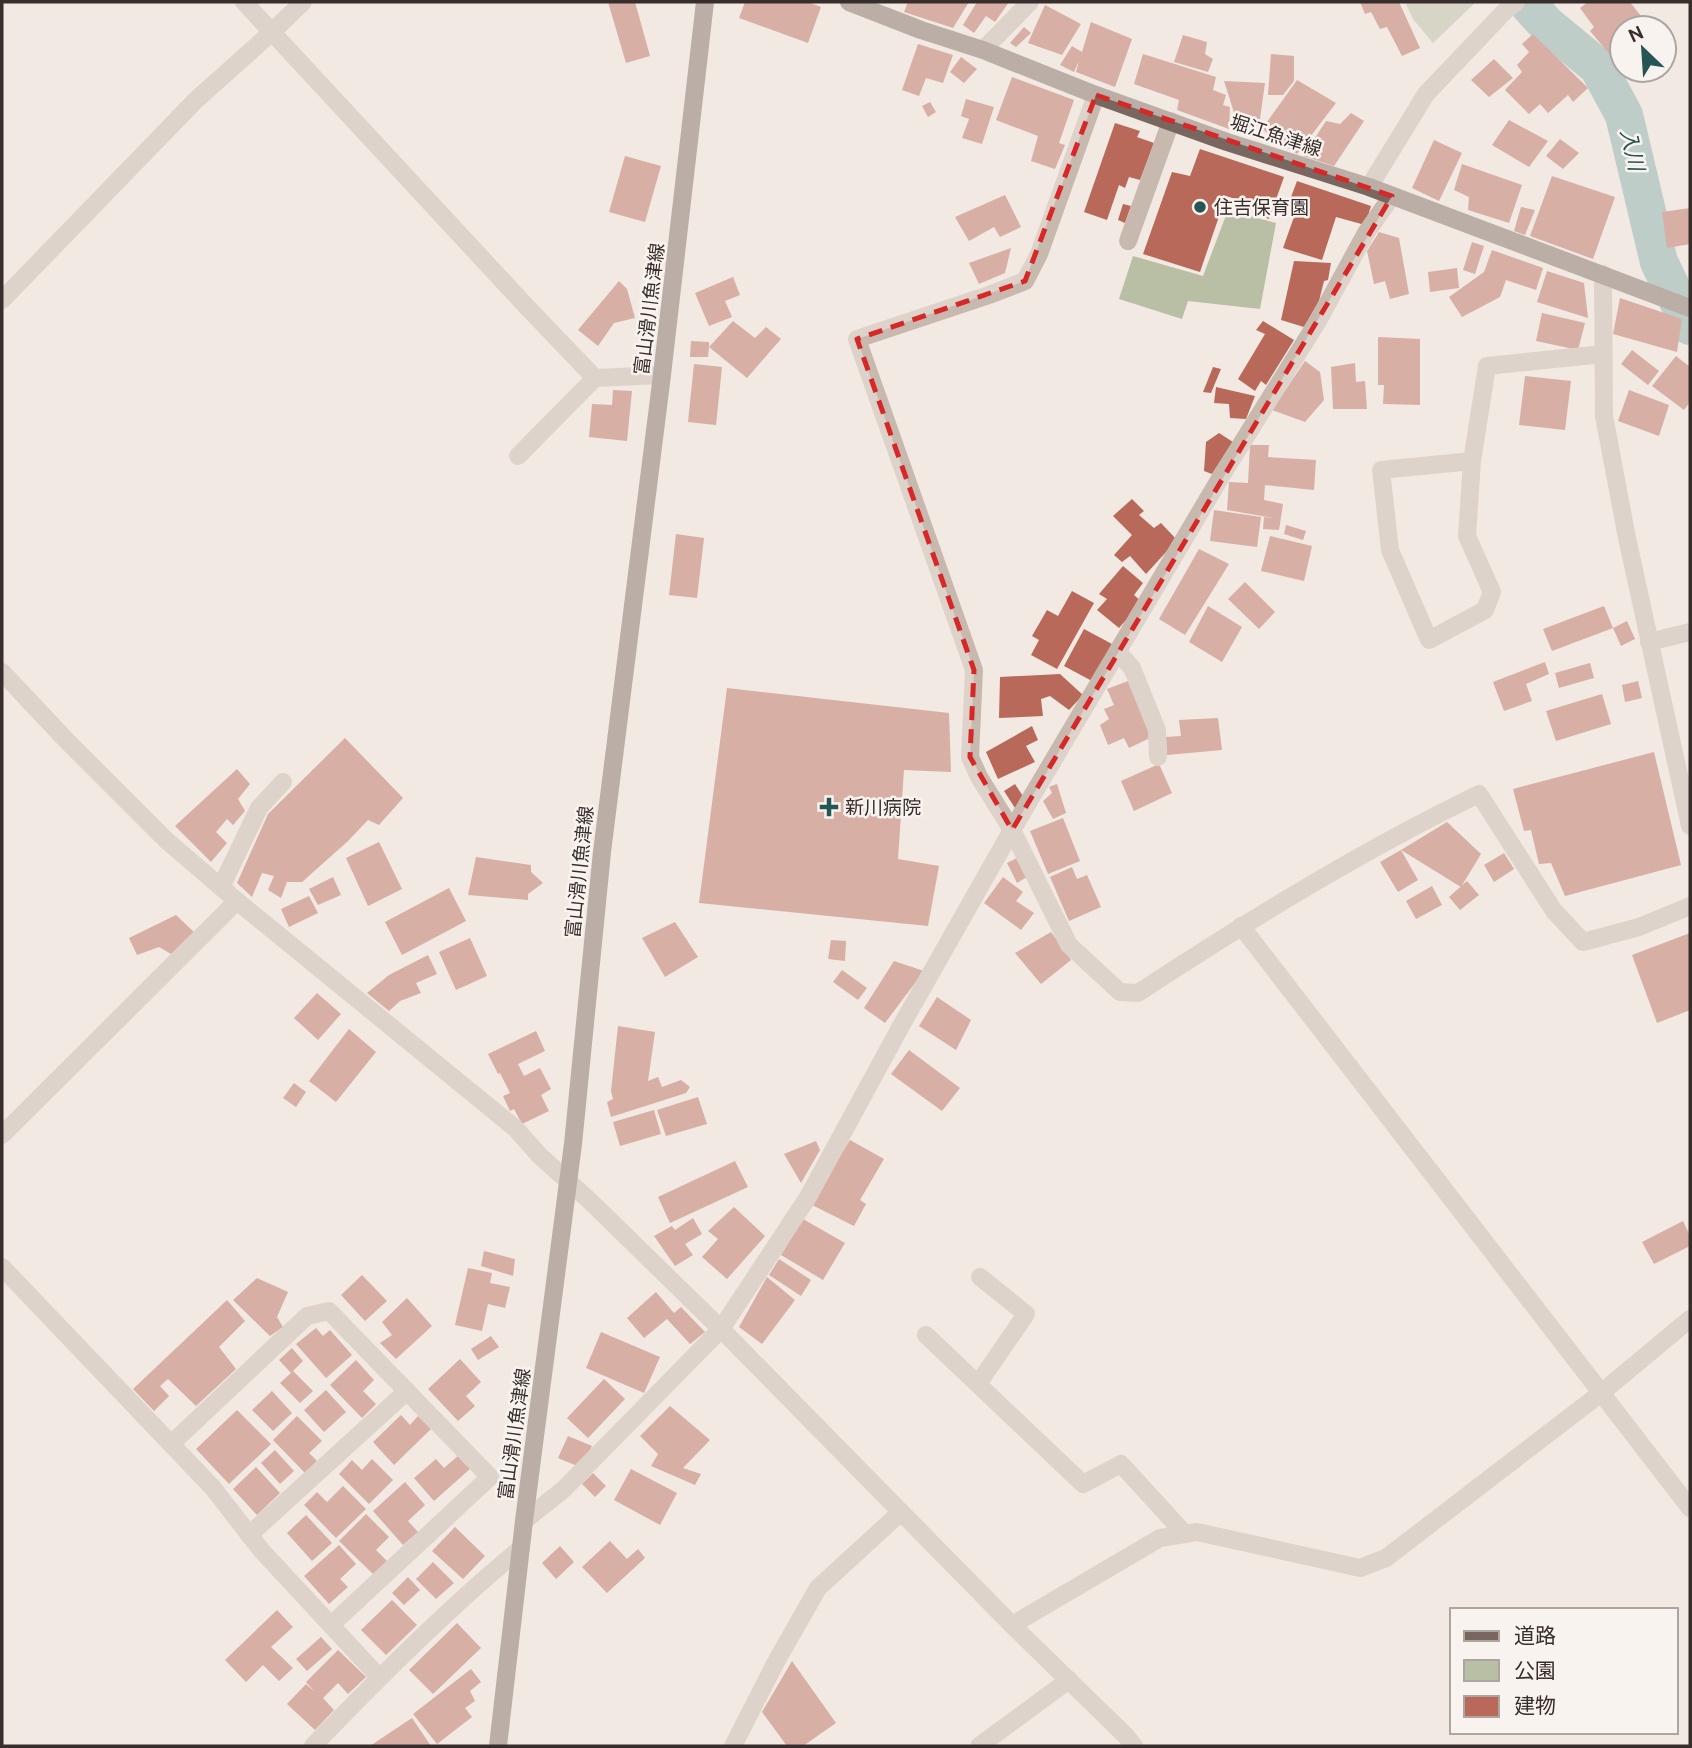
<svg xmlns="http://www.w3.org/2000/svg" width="1692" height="1748" font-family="Ubuntu,'Noto Sans JP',sans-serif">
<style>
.green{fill:#b8bfa4}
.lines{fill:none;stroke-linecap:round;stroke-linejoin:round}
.river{stroke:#84abaa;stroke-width:38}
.building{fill:#b96959}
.minor{stroke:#c8b9af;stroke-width:18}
.major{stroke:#78665f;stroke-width:18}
.marked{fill:none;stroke:#d62828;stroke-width:5;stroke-dasharray:14 9;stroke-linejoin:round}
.poi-dot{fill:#265555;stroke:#f9f3ef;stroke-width:2.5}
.labels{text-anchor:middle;stroke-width:5;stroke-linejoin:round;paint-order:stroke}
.street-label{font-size:19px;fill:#382f2c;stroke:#f9f3ef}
.poi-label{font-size:19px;fill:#382f2c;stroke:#f9f3ef;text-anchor:start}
.water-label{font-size:21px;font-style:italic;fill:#265555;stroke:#f9f3ef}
</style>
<rect width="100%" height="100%" fill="#f1e9e2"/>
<!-- green -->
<g class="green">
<path d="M1405,2H1476L1433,43L1413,19Z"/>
<path d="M1228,210L1276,223L1260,309L1188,301L1182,319L1119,299L1133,256L1203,276Z"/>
</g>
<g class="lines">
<!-- river -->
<path class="river" d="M1526,2L1547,25L1598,67L1624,115L1659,262L1690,326"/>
</g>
<!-- building -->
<g class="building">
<path d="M608,2H635L650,56L626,63Z"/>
<path d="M745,2H808L821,7L808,43L739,18Z"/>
<path d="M908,2H969L953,28L904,12Z"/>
<path d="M977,2H1009L995,22L986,16L974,33L963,25Z"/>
<path d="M1360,2H1399L1420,48L1402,56L1387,27L1380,29L1371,12L1365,14Z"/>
<path d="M1588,2H1630L1648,25L1645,28H1622V69L1590,31L1594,27L1580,8Z"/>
<path d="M1045,5L1081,24L1062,55L1028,43Z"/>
<path d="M1091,22L1132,39L1115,87L1076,72L1079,61L1074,72L1060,65L1072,46L1082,52Z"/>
<path d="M1024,27L1031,33L1016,47L1010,43Z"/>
<path d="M1533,34L1588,88L1573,102L1568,95L1548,113L1540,104L1529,114L1505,90L1522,72L1517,65L1529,52L1522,44Z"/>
<path d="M1183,35L1207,42L1205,54L1213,59L1208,72L1174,62Z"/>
<path d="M918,44L953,55L943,83L926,78L919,96L902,90Z"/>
<path d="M1143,54L1216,77L1213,90L1226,95L1223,105L1230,107L1229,129L1177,110L1179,100L1134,84Z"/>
<path d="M1271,54L1294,56V81L1283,95H1268Z"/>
<path d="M961,57L977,69L964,83L950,72Z"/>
<path d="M1494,59L1513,78L1489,97L1471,80Z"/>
<path d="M1012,77L1074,100L1059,143L1065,145L1055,169L1031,161L1038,136L996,120Z"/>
<path d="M1297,80L1336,103L1297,154L1262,129Z"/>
<path d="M1224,81L1265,83L1259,126L1238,125Z"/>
<path d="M966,99L994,107L982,144L962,138L969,119L961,116Z"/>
<path d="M930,102L936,112L928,117L922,106Z"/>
<path d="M1351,113L1364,121L1334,166L1303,156L1326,121L1340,124Z"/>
<path d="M1509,120L1548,141L1529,167L1492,145Z"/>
<path d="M1115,123L1140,131L1137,137L1154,143L1140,180L1129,177L1125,188L1119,185L1107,220L1084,212Z"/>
<path d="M1560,139L1579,153L1563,169L1546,156Z"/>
<path d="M1434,140L1462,153L1439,201L1412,188Z"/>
<path d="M1200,149L1284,177L1269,219L1253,212L1255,205L1226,196L1200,272L1143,254L1172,172L1190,176Z"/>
<path d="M625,156L661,166L645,222L609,212Z"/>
<path d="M1462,164L1522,185L1509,223L1468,210L1469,197L1454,190Z"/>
<path d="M1552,176L1615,197L1593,259L1530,236Z"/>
<path d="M1297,181L1371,206L1365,225L1336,217L1322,260L1283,248L1300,200L1291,197Z"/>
<path d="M1005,195L1021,227L1000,237L994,227L969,241L955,217Z"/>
<path d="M1123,204L1131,206L1125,223L1118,220Z"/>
<path d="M1521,207L1535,210L1525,235L1514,231Z"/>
<path d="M1690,208V244L1667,248L1662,212Z"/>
<path d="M1379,232L1399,238L1409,294L1390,299L1385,281L1374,284L1367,251Z"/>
<path d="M1472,242L1484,246L1475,274L1463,270Z"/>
<path d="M1011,248L1005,273L979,284L969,263Z"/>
<path d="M1492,250L1543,268L1536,290L1506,280L1500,297L1462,317L1449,297L1484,272Z"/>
<path d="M1294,261L1331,263L1328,280L1324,281L1319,301L1304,327L1281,320Z"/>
<path d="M1457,268L1459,288L1430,292L1428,272Z"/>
<path d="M1547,271L1584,283L1588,318L1537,302Z"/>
<path d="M733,277L740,295L725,301L732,317L709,326L695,293Z"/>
<path d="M619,281L627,289L635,318L614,323L598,346L578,330Z"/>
<path d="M1620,298L1682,319L1677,352L1613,334Z"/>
<path d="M1542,313L1585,323L1578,350L1536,341Z"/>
<path d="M733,321L755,338L766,327L781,339L747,378L709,347L708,357H690L691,341L709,342V347Z"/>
<path d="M1263,321L1294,340L1266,385L1261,381L1255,391L1238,379L1265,334L1256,330Z"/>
<path d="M1378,337L1420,339V405L1383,404L1384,385H1378Z"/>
<path d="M1632,350L1659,371L1648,385L1621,364Z"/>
<path d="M1676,356L1690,367V402L1684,410L1652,386Z"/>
<path d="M1305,361L1320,372L1324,400L1305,422L1272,410Z"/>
<path d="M1355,363L1356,382L1365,381L1367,409H1333L1331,367Z"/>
<path d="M694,364L722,367L716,425L688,422Z"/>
<path d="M1213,367L1221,369L1211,393L1203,392Z"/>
<path d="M1525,376L1571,381L1565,430L1519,425Z"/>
<path d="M1216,387L1255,396L1246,419L1230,418L1229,404L1214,403Z"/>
<path d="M613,390L632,391L627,441L589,437L592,404L612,405Z"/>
<path d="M1629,390L1669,405L1659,436L1618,421Z"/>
<path d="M1219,433L1233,442L1212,474L1204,471L1206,442Z"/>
<path d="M1250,445H1269L1268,457L1316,460L1314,490L1265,485L1264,500L1283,504L1279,530L1263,529L1264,517L1273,518L1227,510L1229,482L1248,483Z"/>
<path d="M1132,499L1144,511L1139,515L1154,528L1161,523L1177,540L1146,574L1130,556L1122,562L1114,555L1132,535L1113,516Z"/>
<path d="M1214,510L1261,517L1257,547L1210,541Z"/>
<path d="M1286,525L1306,531L1303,540L1284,534Z"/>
<path d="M676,534L704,538L697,598L669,595Z"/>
<path d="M1270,536L1312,546L1304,581L1261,571Z"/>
<path d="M1199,549L1229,564L1185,635L1159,619Z"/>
<path d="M1123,566L1143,583L1134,595L1142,602L1119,628L1097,610L1107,599L1099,594Z"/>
<path d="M1245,582L1275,612L1259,629L1228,599Z"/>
<path d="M1072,591L1094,603L1057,669L1031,655L1039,640L1032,636L1047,610L1058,616Z"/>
<path d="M1208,606L1242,627L1222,662L1189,642Z"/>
<path d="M1604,606L1613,628L1552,651L1543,629Z"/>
<path d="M1627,621L1635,639L1621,646L1613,628Z"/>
<path d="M1084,629L1112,644L1092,681L1064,666Z"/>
<path d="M1545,662L1549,674L1526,684L1532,701L1504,711L1493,682Z"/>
<path d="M1590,663L1594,678L1559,688L1555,673Z"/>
<path d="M1060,674L1083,695L1069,710L1050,696L1041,699L1043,716L999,718L1000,677Z"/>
<path d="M1128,681L1152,737L1129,748L1124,738L1108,745L1100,725L1109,719L1104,709L1114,705L1107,689Z"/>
<path d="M1638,681L1642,698L1625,702L1622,685Z"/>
<path d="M727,688L949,713L951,772L904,770L898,859L939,866L928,926L699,903Z"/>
<path d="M1602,694L1611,724L1556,741L1546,711Z"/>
<path d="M1218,718L1222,750L1167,755L1166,737L1181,736L1179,720Z"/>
<path d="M1032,726L1038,740L1026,746L1035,762L998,779L986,752Z"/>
<path d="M345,738L403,798L379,825L368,820L347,842L302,882H287L281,898L268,890L274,876L262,873L252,897L237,883L268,814Z"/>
<path d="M1654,752L1681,865L1565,896L1551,863L1539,864L1531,830L1524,831L1513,789Z"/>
<path d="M1159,764L1172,793L1134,811L1121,781Z"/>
<path d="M237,769L250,784L238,799L245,811L233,825L227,819L216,832L227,843L211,862L175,826Z"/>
<path d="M1015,784L1026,801L1015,808L1004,791Z"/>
<path d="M1057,784L1066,813L1053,819L1043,801L1052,793L1049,787Z"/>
<path d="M1063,818L1080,861L1048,874L1030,831Z"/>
<path d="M1447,822L1481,854L1461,887L1401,850Z"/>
<path d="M379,842L402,889L368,906L346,858Z"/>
<path d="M1401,850L1418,880L1398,892L1380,862Z"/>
<path d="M1504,853L1514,869L1494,882L1484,865Z"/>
<path d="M476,857L531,865V872L543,883L528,894V900L468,895Z"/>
<path d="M1017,858L1027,877L1017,883L1007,863Z"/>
<path d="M1072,867L1077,879L1087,875L1101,907L1069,921L1050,877Z"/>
<path d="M333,877L341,895L318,905L309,889Z"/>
<path d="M1003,877L1023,892L1016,901L1034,913L1021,930L984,903Z"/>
<path d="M1467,881L1479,895L1460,910L1449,897Z"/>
<path d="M1432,886L1442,905L1416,919L1406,901Z"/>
<path d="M449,888L466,921L402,955L385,922Z"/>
<path d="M309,896L318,913L289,927L281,909Z"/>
<path d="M176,915L196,934L171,954L159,947L137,955L129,938Z"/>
<path d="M675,922L698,957L665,977L642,938Z"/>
<path d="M1051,932L1071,960L1041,984L1015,953Z"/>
<path d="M1690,933V1010L1657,1023L1632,955Z"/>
<path d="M470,938L487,976L456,990L439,952Z"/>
<path d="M831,940L846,941L845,961L828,959Z"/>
<path d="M428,955L437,974L416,983L421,993L400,1001L389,1011L367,993L389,975Z"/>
<path d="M894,961L924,971L885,1023L864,1008Z"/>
<path d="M842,970L867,988L858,1000L833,982Z"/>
<path d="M317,993L341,1014L318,1040L294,1018Z"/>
<path d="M937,997L971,1020L956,1050L919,1026Z"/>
<path d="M618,1026L655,1032L648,1081L658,1077L662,1087L681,1080L690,1087L686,1093L611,1117L607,1102L613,1099L611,1091Z"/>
<path d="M349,1029L376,1052L336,1102L309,1081Z"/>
<path d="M536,1031L545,1051L518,1064L524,1076L540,1068L551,1089L541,1095L549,1111L522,1124L514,1109L510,1111L503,1096L510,1093L500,1073L498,1074L488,1054Z"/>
<path d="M909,1050L960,1088L942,1111L891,1074Z"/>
<path d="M294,1083L306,1092L296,1107L283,1098Z"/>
<path d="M698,1097L707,1124L666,1136L657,1110Z"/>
<path d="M654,1110L661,1134L620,1146L613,1122Z"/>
<path d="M850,1140L884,1159L860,1200L866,1204L854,1226L812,1205L836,1162Z"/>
<path d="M816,1141L820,1150L801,1183L784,1154Z"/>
<path d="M735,1161L748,1187L670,1223L658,1197Z"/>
<path d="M734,1207L765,1236L727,1279L702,1257L718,1239L708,1231Z"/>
<path d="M693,1218L702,1234L685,1244L693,1255L675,1266L654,1236L672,1226L675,1230Z"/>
<path d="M803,1219L845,1243L823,1280L781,1255Z"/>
<path d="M1683,1221L1690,1236V1246L1654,1264L1642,1242Z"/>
<path d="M484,1251L515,1259L513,1276L481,1266Z"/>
<path d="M779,1259L811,1280L801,1296L769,1275Z"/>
<path d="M468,1268L492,1273L490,1283L510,1287L505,1308L488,1304L482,1331L455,1325Z"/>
<path d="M362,1275L387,1301L365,1321L341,1295Z"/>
<path d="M767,1277L795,1300L762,1344L739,1327Z"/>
<path d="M257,1278L288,1292L277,1317L283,1327L270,1336L233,1300Z"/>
<path d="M656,1292L674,1313L681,1307L705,1332L690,1344L667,1319L644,1338L627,1318Z"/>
<path d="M407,1298L432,1326L396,1359L380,1343L392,1335L382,1322Z"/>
<path d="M227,1300L245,1321L219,1347L236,1369L196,1406L168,1379L160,1386L169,1396L154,1411L133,1389Z"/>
<path d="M316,1328L323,1336L330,1330L352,1355L326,1378L296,1344Z"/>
<path d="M601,1332L660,1357L644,1393L586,1368Z"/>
<path d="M491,1336L499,1347L478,1360L471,1349Z"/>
<path d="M292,1348L303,1361L293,1371L313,1391L300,1403L280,1383L291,1373L279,1360Z"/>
<path d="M460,1359L481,1382L466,1396L475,1406L458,1421L428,1389Z"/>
<path d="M356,1360L374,1380L363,1391L376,1404L362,1418L330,1385Z"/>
<path d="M604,1379L625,1399L588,1438L567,1418Z"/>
<path d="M326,1390L346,1412L324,1432L304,1410Z"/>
<path d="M272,1391L292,1413L273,1431L252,1410Z"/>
<path d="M670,1406L710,1440L683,1468L701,1474L695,1485L651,1466L658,1454L640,1436Z"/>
<path d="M237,1410L271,1444L229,1484L196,1449Z"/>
<path d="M401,1415L410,1425L418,1416L431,1429L394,1465L373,1442Z"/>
<path d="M297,1416L322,1441L309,1453L317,1461L305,1473L273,1440Z"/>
<path d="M568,1436L592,1446L582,1468L558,1458Z"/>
<path d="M275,1450L294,1471L280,1484L261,1463Z"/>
<path d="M459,1455L471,1468L434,1501L414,1478L436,1459L444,1468Z"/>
<path d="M372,1459L393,1480L369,1504L339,1474L352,1460L362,1470Z"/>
<path d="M256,1467L280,1493L257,1515L233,1489Z"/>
<path d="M631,1469L677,1493L660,1525L614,1500Z"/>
<path d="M593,1473L606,1486L595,1497L582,1484Z"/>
<path d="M405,1482L425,1505L408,1521L418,1532L403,1545L373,1511Z"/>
<path d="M343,1486L366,1509L336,1538L304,1505L317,1492L327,1502Z"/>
<path d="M366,1514L389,1537L376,1550L387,1561L374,1575L339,1541Z"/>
<path d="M306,1515L332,1543L312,1561L287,1533Z"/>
<path d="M455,1527L485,1556L463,1579L432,1551Z"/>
<path d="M610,1541L627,1559L638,1549L645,1558L607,1593L582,1567Z"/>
<path d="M339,1545L356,1564L340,1579L348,1587L329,1604L304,1576Z"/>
<path d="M560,1546L574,1562L556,1579L542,1563Z"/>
<path d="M433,1562L454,1583L436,1599L416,1579Z"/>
<path d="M408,1577L420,1590L404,1605L392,1593Z"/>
<path d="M392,1600L417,1625L386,1655L361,1630Z"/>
<path d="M277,1610L293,1627L271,1647L293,1668L279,1681L263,1665L246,1682L225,1660Z"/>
<path d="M457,1623L481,1648L433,1694L409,1670Z"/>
<path d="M321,1637L332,1649L307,1671L296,1659Z"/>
<path d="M338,1650L366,1677L348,1694L338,1683L323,1698L334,1710L315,1730L287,1704L306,1684L315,1692L306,1682Z"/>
<path d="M792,1661L836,1723L803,1746H787L762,1712Z"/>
<path d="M471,1669L481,1682L470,1691L475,1701L465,1708L472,1717L437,1744L413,1714Z"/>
<path d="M412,1718L431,1746H370Z"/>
</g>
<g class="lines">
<!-- minor -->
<g class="minor">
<path d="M244,2L526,306L595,378L662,375"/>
<path d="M983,50L1030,2"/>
<path d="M1096,95L1039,254L1025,281L989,295L857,339L974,670L970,757L979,777L1012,830L1069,945L1120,992L1138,993C1248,921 1361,851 1479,794L1554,911L1583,942L1639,927L1690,906"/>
<path d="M1369,187L1426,94L1506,10L1516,2"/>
<path d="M1128,241L1171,121"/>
<path d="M1603,274L1604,416L1627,538L1690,826"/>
<path d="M2,300L196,100L272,32L303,2"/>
<path d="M518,456L595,378"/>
<path d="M1472,461L1381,470L1390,550L1429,640L1485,610L1492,592L1467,536L1472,461L1487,366L1603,354"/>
<path d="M1649,642L1690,632"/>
<path d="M1118,652L1132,668L1157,730L1158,757"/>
<path d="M2,672L67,741L166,840L237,901L515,1128L540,1156L590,1201L721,1329L1012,1625L1126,1736L1134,1746"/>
<path d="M221,887L259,808L283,782"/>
<path d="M1241,926L1690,1508"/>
<path d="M2,1135L237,901"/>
<path d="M2,1267L213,1488L262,1551L379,1677"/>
<path d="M926,1335L1083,1484L1121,1464L1185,1534"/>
<path d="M978,1384L1026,1314L980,1277"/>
<path d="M171,1444L307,1316L329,1311L490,1477L331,1625"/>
<path d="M524,1521L564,1489L721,1329L808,1197L901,1026L1012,830L1222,475L1318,321L1366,233L1392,196"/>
<path d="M249,1535L407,1391"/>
<path d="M1012,1625L1160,1538L1197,1532L1360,1568L1386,1558L1601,1393L1690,1319"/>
<path d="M313,1746C379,1677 447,1609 521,1548"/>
<path d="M733,1746L777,1660L818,1588L901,1512"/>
<path d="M979,1746L1069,1680"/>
</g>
<!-- major -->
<g class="major">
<path d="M849,2L921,30L983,50L1096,95L1227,142L1369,187L1690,308"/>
<path d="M498,1746L524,1521L573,1144L602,852L662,375L705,2"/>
</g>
</g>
<!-- marked area -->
<path d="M0 0H1692V1748H0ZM1096,95L1392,196L1012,830L970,757L974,670L857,339L1025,281Z" fill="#f1e9e2" fill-opacity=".55" fill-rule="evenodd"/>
<path class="marked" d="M1096,95L1392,196L1012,830L970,757L974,670L857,339L1025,281Z"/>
<!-- markers -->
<g class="poi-dot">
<circle cx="1200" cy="207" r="7"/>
<path d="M825.5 796.5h7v7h7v7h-7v7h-7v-7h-7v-7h7z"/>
</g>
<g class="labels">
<!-- street labels -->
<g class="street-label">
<text transform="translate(1276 135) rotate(18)" y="7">堀江魚津線</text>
<text transform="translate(649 309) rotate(-83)" y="7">富山滑川魚津線</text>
<text transform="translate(579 872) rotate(-84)" y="7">富山滑川魚津線</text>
<text transform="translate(514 1434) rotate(-82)" y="7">富山滑川魚津線</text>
</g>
<!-- poi labels -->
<g class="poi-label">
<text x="1214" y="214">住吉保育園</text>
<text x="845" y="814">新川病院</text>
</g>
<!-- water labels -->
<g class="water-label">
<text transform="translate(1632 150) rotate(77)" y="7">入川</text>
</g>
</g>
<!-- border -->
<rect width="1692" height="1748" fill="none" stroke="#382f2c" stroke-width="7"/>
<!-- legend -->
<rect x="1450" y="1608" width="228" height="126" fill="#f9f3ef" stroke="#aca5a1" stroke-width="2"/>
<rect x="1464" y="1631" width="35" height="10" fill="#78665f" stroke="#aca5a1" stroke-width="2"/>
<text x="1514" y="1643" font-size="21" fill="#382f2c">道路</text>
<rect x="1464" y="1660" width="35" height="21" fill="#b8bfa4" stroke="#aca5a1" stroke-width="2"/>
<text x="1514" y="1678" font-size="21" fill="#382f2c">公園</text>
<rect x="1464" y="1696" width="35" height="21" fill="#b96959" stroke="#aca5a1" stroke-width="2"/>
<text x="1514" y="1713" font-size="21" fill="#382f2c">建物</text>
<!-- north arrow -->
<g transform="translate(1643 49) rotate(335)"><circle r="33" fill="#f9f3ef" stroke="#aca5a1" stroke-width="2"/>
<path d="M0-5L12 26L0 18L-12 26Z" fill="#265555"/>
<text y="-10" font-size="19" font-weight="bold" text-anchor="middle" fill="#382f2c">N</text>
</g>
</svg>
